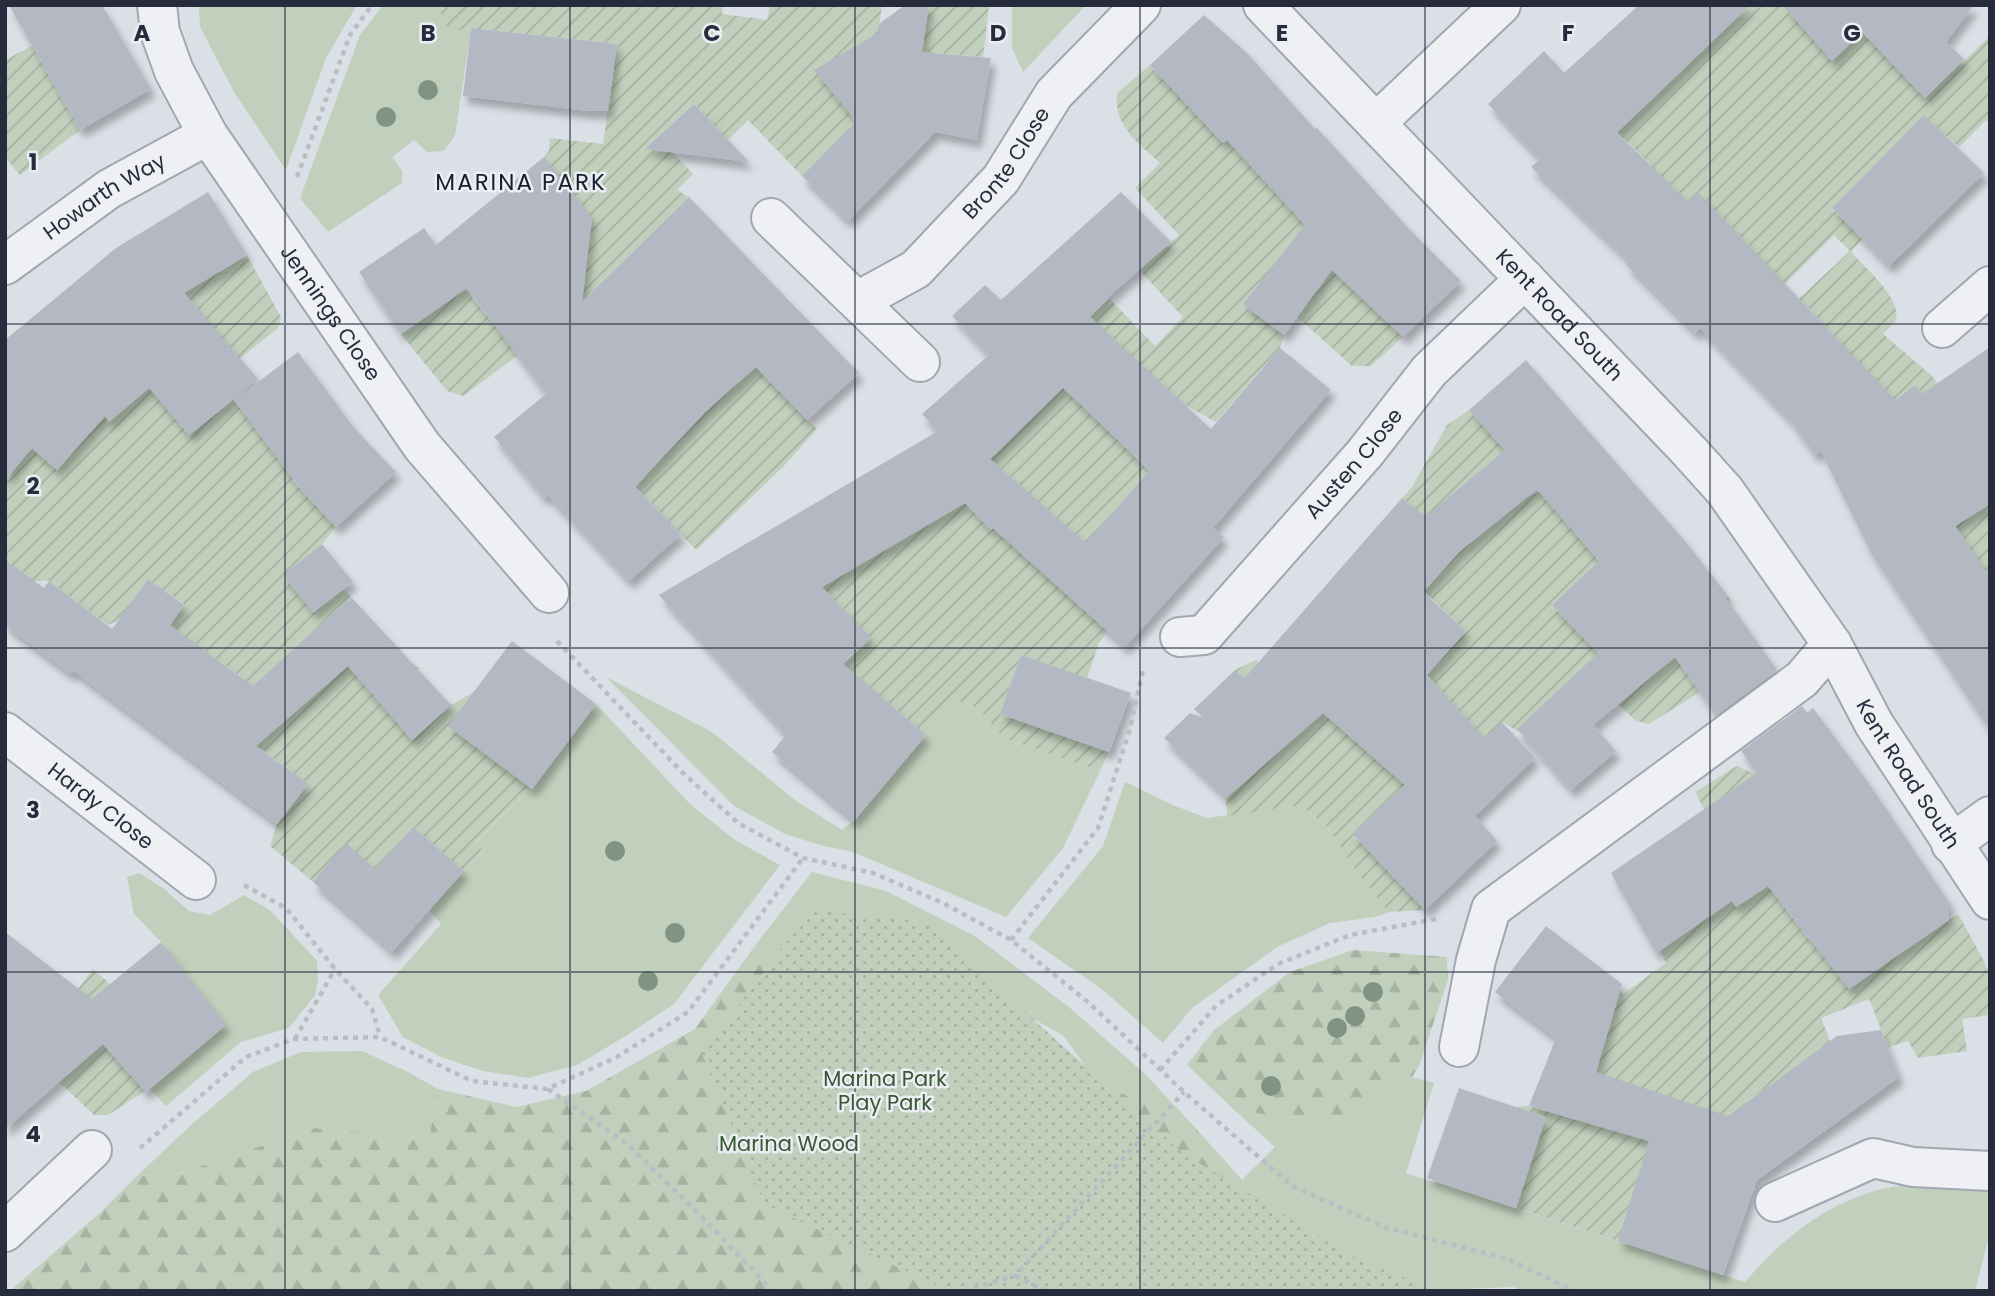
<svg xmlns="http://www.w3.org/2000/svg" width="1995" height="1296" font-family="Poppins,sans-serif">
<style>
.grass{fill:#c0d0bc}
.forest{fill:url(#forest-firs)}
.park{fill:url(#park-dots)}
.garden{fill:url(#garden-furrows);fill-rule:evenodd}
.building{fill:#b3b8c2;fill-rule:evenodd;filter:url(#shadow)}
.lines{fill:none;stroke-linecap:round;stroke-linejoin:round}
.minor-casing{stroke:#a1a6b0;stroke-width:42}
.path{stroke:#babdc4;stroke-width:4.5;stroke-dasharray:5 5;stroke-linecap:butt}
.minor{stroke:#eef0f4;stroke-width:38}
.tree{fill:#819484}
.grid{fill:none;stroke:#262c3c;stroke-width:2;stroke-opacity:0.55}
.labels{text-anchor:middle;stroke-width:5;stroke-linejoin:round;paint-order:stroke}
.street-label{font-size:21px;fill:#262c3c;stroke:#ebeef4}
.park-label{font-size:21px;fill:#385733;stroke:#ebeef4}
.neighbourhood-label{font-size:23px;letter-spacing:2px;fill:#181e2c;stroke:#ebeef4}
.grid-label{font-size:23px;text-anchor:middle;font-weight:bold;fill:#262c3c;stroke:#ebeef4;stroke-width:5;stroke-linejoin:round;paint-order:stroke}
</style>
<defs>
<pattern id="forest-firs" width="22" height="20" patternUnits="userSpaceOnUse" patternTransform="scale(1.75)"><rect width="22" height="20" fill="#c0d0bc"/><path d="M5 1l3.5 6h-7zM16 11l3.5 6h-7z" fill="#a5b3a2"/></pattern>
<pattern id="park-dots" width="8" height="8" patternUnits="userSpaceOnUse" patternTransform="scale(1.75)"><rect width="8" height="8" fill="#c0d0bc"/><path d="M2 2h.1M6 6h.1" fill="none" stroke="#a5b3a2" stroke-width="1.8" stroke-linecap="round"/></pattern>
<pattern id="garden-furrows" width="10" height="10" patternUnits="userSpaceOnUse" patternTransform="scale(1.75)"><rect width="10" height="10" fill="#c0d0bc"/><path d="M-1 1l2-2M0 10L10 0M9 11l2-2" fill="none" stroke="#a5b3a2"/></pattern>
<filter id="shadow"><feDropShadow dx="4.5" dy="8" stdDeviation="3.5" flood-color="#0004"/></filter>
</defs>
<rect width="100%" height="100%" fill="#dbdfe6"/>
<!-- grass -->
<g class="grass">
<path d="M199,5H357L326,58L286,170L234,92L200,27Z"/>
<path d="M383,5H437L449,31L471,28L455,135L444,151L427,152L414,140L392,157L402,171V183L328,232L300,198L360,35Z"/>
<path d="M1012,5H1086L1023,72L1012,48Z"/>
<path d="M606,677L712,732L795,800L842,830L854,821L926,735L949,697L978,708L1003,738L1100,771L1063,848L1006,917L853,852L820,845L785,834L734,806Z"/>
<path d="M596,704L691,805L735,840L780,865L674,1004L624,1037L577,1065L528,1078L483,1071L441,1057L403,1037L378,995L441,924L429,910L482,851L475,842L523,792L532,789Z"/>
<path d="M1125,782L1175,806L1207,818L1301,805L1329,829L1358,874L1389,912L1375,917L1330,923L1277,947L1192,1008L1163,1043L1103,990L1028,938L1103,846Z"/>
<path d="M812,872L886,891L975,936L1070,1008L1145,1074L1191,1123L1129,1097L1093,1077L1064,1036L1037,1021L772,961L754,947Z"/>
<path d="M139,873L163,888L189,911L210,915L244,895L270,910L317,961L318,979L315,995L289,1028L241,1042L166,1106L150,1089L225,1025L161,942L134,914L127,877Z"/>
<path d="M362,1051L408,1072L438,1089L429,1139L315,1128L178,1174L137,1176L189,1127L253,1072L301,1052Z"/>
<path d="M1398,1070L1412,1077L1434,1083L1406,1173L1745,1282C1791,1228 1851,1184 1925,1184C1946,1185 1968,1189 1990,1191V1232L1975,1291H1520L1514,1287L1410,1291H1216L1255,1232L1242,1180L1275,1147L1230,1106L1265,1115L1301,1118L1344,1115Z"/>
</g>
<!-- forest -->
<g class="forest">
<path d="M840,912L940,951L1093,1077L1129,1097L1191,1123L1242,1180L1255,1232L1216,1291H10L103,1210L137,1176L178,1174L315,1128L429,1139L438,1089L516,1107L586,1091L695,1029L754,947L772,961Z"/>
<path d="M1353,950L1447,957L1448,980L1419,1066L1412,1077L1397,1071L1344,1115L1302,1118L1265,1115L1230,1106L1187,1065L1214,1030L1290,972Z"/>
</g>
<!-- park -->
<path class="park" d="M810,910L924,922L1184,1154L1350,1255L1436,1291H949L764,1204L702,1054Z"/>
<!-- garden -->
<g class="garden">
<path d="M437,5H723L722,14L767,20L770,5H882L878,34L923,41L929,5H989L983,57L936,53L908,55L851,114L855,122L802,176L748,120L728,140L694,104L658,137L693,174L677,190L689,197L620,265L756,366L817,429L783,467L696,550L636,487L645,476L554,388L525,350L463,396L447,391L401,334L465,289L499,331L523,315L544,157L549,151L550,138L603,144L617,44L471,28L449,32Z"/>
<path d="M1750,5H1853L1816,42L1832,61L1884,9L1927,61L1907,79L1925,98L1990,36V123L1986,120L1959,147L1925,117L1832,208L1862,239L1851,252C1863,265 1905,302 1895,321C1893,325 1886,330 1883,334L1932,376L1981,445L1990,440V494L1981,479L1945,504L1958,524L1990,504V578L1956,530L1947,536L1928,515L1892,459L1943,421L1915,385L1866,420L1835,376L1825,381L1818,368L1842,344L1803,302L1778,325L1744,287L1756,275L1723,240L1733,229L1698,193L1675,213L1639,177L1651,165L1592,107L1620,74L1643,54L1617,25L1624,19L1677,75ZM1834,235L1850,251L1789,308L1776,293Z"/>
<path d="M32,46L80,130L20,175L5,158V60Z"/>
<path d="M1150,65L1223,143L1236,133L1403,337L1371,366H1352L1297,317L1243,304L1284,335L1280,348L1216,422L1185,405L1148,371L1099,422L1149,471L1115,510L1141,533L1096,552L1053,514L1018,551L1108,630L1099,643L1087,678L1021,655L1000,714L1109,752L1100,771L1003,738L978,708L950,698L926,735L889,703L833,674L870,638L836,601L798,636L830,497L839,489L878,554L955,493L991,530L976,472L1031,419L1073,333L1109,298L1155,346L1183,317L1139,270L1179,235L1135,188L1160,163C1138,143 1113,125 1117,93Z"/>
<path d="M208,255L219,272L247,255L281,317L278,328L171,414L189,435L234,400L281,462L351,424L292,480L336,527L322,544L284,575L314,613L344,589L351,597L283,659L315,694L348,666L374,695L410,663L419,668L381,702L412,740L451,705L475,691L532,789L523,792L475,842L482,850L464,871L413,827L375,869L346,844L313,882L270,846L277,824L308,784L221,719L243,678L207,652L156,645L184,604L148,579L119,620L108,625L49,581H34L16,568L5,581V480L18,465L5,453L20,438L57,470L74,451L78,384L109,421L188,298L173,276Z"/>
<path d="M1469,410L1505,450L1457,491L1528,496L1540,492L1599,561L1552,605L1586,641L1650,658L1728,596L1732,607L1671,651L1700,692L1649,724L1636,721L1618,704L1521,733L1502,722L1436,834L1396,794L1353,834L1425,910L1389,912L1358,874L1329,829L1301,805L1227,816L1226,798L1271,758L1235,670L1256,660L1324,714L1433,667L1466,631L1424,591L1462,549L1402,498L1412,487L1447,425Z"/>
<path d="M1737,766L1815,801L1821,867L1778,899L1809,940L1838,919L1875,970L1958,914L1983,959L1990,977V1015L1962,1019L1967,1051L1918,1058L1908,1041L1888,1047L1869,999L1821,1018L1830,1041L1747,1102L1759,1119L1674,1139L1618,1241L1516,1208L1533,1155L1505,1146L1518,1107L1529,1106L1581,1121L1602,1050L1556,1038L1607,972L1623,994L1666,963L1660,951L1700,923L1714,875L1736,907L1757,893L1724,846L1695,792Z"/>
<path d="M28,953L38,958L8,998L48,1029L93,969L110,984L144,1031L114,1057L145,1091L108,1115H94L59,1082L28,1046L5,1065V982Z"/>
</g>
<!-- building -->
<g class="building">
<path d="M9,5H102L151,89L80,130Z"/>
<path d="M905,5H929L922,52L991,58L977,140L935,132L848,221L802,176L856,121L814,70L878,33L879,24Z"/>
<path d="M1639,5H1750L1617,133L1688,202L1698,192L1895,400L1915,385L1922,394L1990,347V504L1955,526L1990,577V730L1871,553L1821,451L1815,455L1790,420L1700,328L1695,333L1626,264L1629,261L1531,167L1540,159L1488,104L1544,51L1564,73Z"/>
<path d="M1783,5H1974L1946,42L1964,59L1925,98L1862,32L1832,61Z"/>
<path d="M1204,15L1247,53L1315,129L1317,128L1413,233L1461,281L1403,337L1332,270L1284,335L1243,304L1305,225L1227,140L1223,143L1150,65Z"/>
<path d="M471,28L617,44L608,111H588L463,96Z"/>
<path d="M694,104L749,162L645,149Z"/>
<path d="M1924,115L1984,173L1889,266L1832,208Z"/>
<path d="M544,157L592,218L582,302L689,197L859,373L807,420L756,367L705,412L635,487L681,534L629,581L548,495L544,498L494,437L546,394L467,288L401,334L359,272L424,228L436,245Z"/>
<path d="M208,192L247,255L184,293L258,379L189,435L149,388L109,422L105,416L57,470L32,448L5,480V340L116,248Z"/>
<path d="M1121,192L1171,242L1108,297L1109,298L1090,317L1211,429L1280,348L1331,390L1213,528L1224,537L1125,647L993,528L991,530L965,503L822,587L871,638L843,664L926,735L854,821L772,752L786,735L659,595L938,431L922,414L989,355L952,316L985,285L1001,300ZM1063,388L1150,470L1086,543L990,459Z"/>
<path d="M298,352L355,429L396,472L336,527L302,491L234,400Z"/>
<path d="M1526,360L1685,541L1728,596L1726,598L1777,670L1716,715L1675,657L1593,725L1616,751L1571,790L1517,729L1598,653L1552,605L1599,561L1537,489L1459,552L1423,592L1466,631L1427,675L1484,738L1502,722L1535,758L1475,816L1497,841L1425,910L1353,834L1405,785L1323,713L1226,798L1164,738L1190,713L1205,719L1194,709L1235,670L1244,679L1402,498L1425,517L1505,450L1469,410Z"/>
<path d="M322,544L353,582L313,612L283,575Z"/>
<path d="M5,560L44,588L49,581L112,629L148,579L184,605L170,625L253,686L351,597L451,705L412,740L348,666L256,746L308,784L277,824L74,671L71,674L5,625Z"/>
<path d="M512,641L596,704L532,789L448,726Z"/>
<path d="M1021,655L1131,693L1109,752L1000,714Z"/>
<path d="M1802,706L1807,713L1813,708L1865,778L1949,902V920L1849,989L1768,886L1736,907L1732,901L1656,953L1611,873L1757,773L1741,751Z"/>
<path d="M413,827L464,871L392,952L313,882L346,843L375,869Z"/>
<path d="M1546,926L1622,984L1596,1072L1728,1116L1837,1036L1881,1030L1899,1077L1757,1180L1723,1275L1618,1241L1649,1141L1529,1106L1556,1038L1495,992Z"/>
<path d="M5,932L92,999L161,942L226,1025L146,1092L103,1044L5,1129Z"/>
<path d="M1459,1088L1546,1117L1516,1208L1427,1178Z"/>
</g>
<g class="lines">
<!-- minor casing -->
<g class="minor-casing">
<g id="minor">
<path id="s1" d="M157,5L160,32L174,71L208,135L422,446L549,593"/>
<path id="s2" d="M1263,5L1690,452L1725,491L1832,644L1874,724L1990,900"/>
<path d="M1376,123L1501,5"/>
<path d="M771,218L920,362"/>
<path id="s3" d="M5,265L109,189L208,135"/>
<path id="s4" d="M858,301L916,269L1001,179L1054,94L1141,5"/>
<path d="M1942,328L1990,286"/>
<path id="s5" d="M1180,637L1204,635L1365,453L1429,371L1525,279"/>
<path id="s6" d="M5,732L196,880"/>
<path d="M1951,844L1990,816"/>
<path d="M1459,1047L1476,960L1491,909L1802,679L1832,644"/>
<path d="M1775,1202L1873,1158L1913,1167L1990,1171"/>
<path d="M5,1232L92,1150"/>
</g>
</g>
<!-- path -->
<g class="path">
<path d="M297,177L350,35L372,5"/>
<path d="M557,641L682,772L738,823L803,858L873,873L943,903L1011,940L1088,1002L1184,1092L1292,1186L1387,1228L1508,1259L1574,1291"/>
<path d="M244,885L286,908L335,969L372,1009L380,1037"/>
<path d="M1011,940L1098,828L1129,732L1143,670"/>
<path d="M295,1039L335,969"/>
<path d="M1160,1070L1216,1006L1278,964L1350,935L1436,919"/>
<path d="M548,1089L626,1143L692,1207L773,1291"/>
<path d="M140,1148L246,1057L294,1039L380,1037L472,1081L547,1089L617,1057L688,1012L803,858"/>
<path d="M1015,1276L1047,1291"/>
<path d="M964,1291L1015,1276L1184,1092"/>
</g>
<!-- minor -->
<use href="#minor" class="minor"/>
</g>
<!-- trees -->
<g class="tree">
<circle cx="428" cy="90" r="10"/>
<circle cx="386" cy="117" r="10"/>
<circle cx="615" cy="851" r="10"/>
<circle cx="675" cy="933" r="10"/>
<circle cx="648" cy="981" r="10"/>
<circle cx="1373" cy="992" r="10"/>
<circle cx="1355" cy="1016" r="10"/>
<circle cx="1337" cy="1028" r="10"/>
<circle cx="1271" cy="1086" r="10"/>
</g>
<!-- grid -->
<path class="grid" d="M285,5V1291M570,5V1291M855,5V1291M1140,5V1291M1425,5V1291M1710,5V1291M5,324H1990M5,648H1990M5,972H1990"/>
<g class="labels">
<!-- street labels -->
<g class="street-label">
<text dy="7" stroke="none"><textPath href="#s4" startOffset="206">Bronte Close</textPath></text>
<text dy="7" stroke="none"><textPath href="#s3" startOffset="121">Howarth Way</textPath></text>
<text dy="7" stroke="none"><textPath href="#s1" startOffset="357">Jennings Close</textPath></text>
<text dy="7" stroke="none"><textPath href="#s2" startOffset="429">Kent Road South</textPath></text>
<text dy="7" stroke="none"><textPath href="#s5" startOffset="252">Austen Close</textPath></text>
<text dy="7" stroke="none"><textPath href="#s2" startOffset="1008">Kent Road South</textPath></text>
<text dy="7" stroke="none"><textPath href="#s6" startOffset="121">Hardy Close</textPath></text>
</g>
<!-- park labels -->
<g class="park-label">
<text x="885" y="1086">Marina Park<tspan x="885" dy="24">Play Park</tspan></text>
<text x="789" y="1151">Marina Wood</text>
</g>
<!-- neighbourhood labels -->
<g class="neighbourhood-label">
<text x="521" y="190">MARINA PARK</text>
</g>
</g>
<g class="grid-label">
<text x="142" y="41">A</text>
<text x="428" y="41">B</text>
<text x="712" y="41">C</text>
<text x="998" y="41">D</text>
<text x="1282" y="41">E</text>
<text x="1568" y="41">F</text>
<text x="1852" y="41">G</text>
<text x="33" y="170">1</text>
<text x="33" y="494">2</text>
<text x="33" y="818">3</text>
<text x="33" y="1142">4</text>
</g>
<!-- border -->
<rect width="1995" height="1296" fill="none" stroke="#262c3c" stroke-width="14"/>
</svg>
